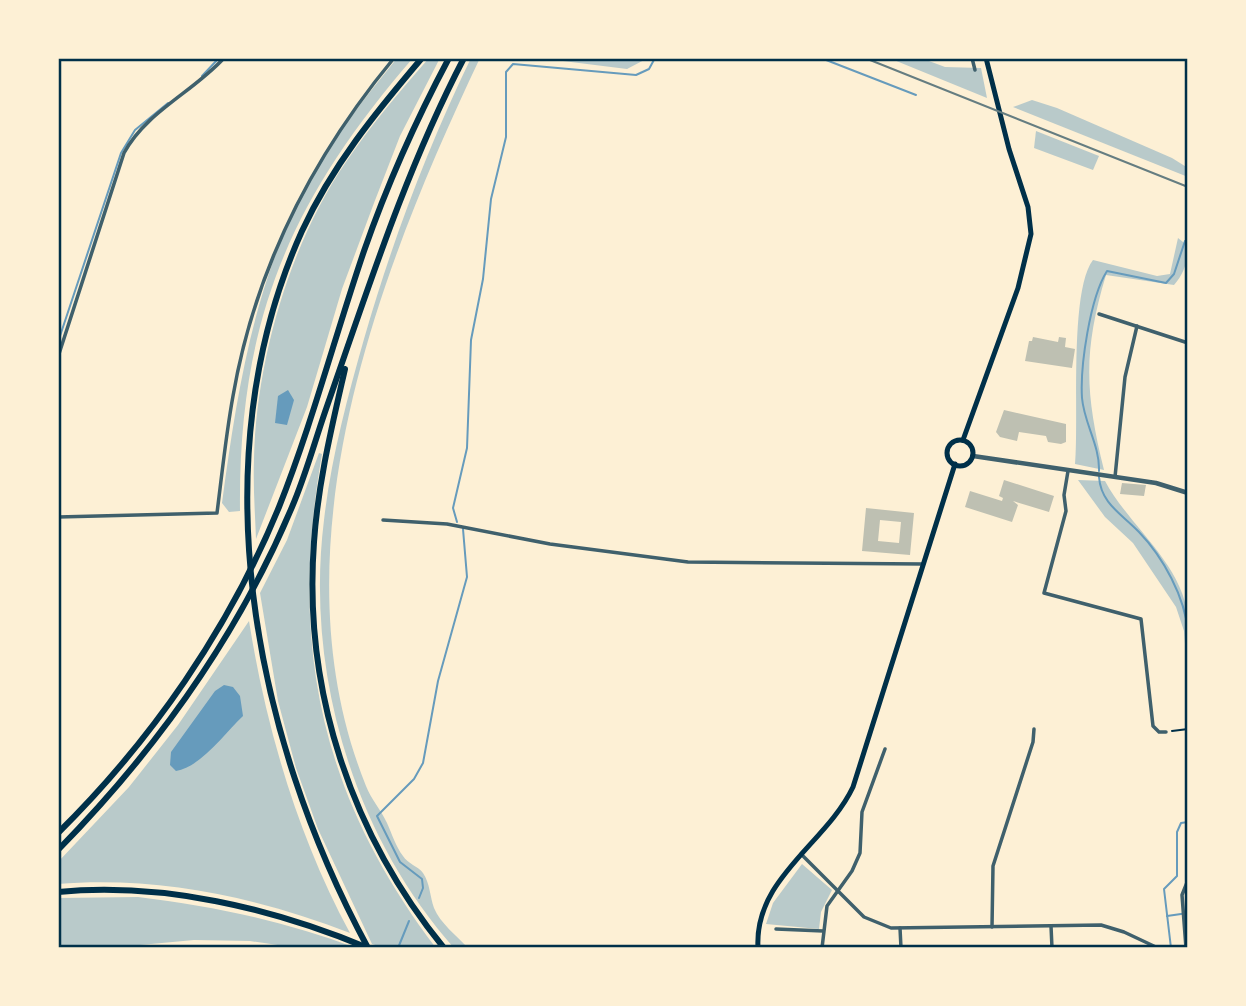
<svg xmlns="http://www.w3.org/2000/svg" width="1246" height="1006" font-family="Quicksand,sans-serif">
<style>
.green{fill:#b9caca}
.water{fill:#669bbc}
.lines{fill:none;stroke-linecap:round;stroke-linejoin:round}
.stream{stroke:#669bbc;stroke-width:2}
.building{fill:#bec0b2;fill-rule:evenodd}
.path{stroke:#003049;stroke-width:2}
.minor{stroke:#3f606c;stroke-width:3.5}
.tertiary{stroke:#3f606c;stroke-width:4.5}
.secondary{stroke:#003049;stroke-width:5}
.motorway{stroke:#003049;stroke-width:6}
.rail{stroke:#657d81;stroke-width:2}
.neatline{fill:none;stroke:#003049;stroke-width:2.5}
</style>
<rect width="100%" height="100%" fill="#fdf0d5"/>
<!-- green -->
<g class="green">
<path d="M397,58H413C290,200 238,321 240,511L229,512L222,503C238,384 257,264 321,161C343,124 371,91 397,58Z"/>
<path d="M429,58H440L400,136L374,203L342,289L307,407L256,539C255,513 253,486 254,459C256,361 290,243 346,162C371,125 400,91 429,58Z"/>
<path d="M471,58H480C378,273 271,550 366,786C371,799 381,810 387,823C392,834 396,847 403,856C408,864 418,866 423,873C430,883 430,897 434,908C440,923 457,936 468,948H454C353,834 305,672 324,520C331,459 347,399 364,339C392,242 427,149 471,58Z"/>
<path d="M522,58H648L627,69L547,59L533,61Z"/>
<path d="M889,58H921L945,67L981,68L987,98Z"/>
<path d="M1032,100L1057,108L1172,158L1188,168V177L1013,107Z"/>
<path d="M1036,131L1099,156L1093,170L1034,148Z"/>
<path d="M1178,238L1188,246C1188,261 1184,274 1174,285L1106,275C1083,351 1085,393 1104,470L1075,464C1079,419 1069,291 1093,260L1157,276L1170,274Z"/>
<path d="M319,453L322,454C289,643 319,794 436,948H385L372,944L318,829L296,768L278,701L260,593L287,540Z"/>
<path d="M1078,480L1105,481C1129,526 1182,563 1188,617C1191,638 1188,661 1188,682L1184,631L1176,607L1133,543L1105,517Z"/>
<path d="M249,621C266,728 298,837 350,933C258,897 157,876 58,884V862L129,787L178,725Z"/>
<path d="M802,864L832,890L821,912L819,929L766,924L773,903Z"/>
<path d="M138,897C213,906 284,921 356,948H298L250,941L194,940L108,948H58V898Z"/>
</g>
<!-- water -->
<g class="water">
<path d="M288,390L294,400L287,425L275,423L278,396Z"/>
<path d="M224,685L233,687L240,696L243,716C225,733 201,767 176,771L170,765L171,752L215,691Z"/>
</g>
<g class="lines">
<!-- stream -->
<g class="stream">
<path d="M821,58L916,95"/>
<path d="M202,76L219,58"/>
<path d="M58,342L121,153L135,130L168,103"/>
<path d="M1099,471C1100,446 1084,423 1082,398C1080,366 1090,298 1107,271L1166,283L1174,274L1185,241L1188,240"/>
<path d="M1099,477C1101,504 1122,514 1139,532C1163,557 1185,597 1188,632"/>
<path d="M457,522L453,508L467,448L471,340L483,279L491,199L506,137V72L513,64L636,75L649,69L655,58"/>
<path d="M419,898L423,888L422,879L400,862L377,816L414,779L423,763L438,681L467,577L463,529"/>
<path d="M1167,916L1188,913"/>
<path d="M398,948L409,921"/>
<path d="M1171,948L1164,889L1177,876V832L1181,823L1188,822"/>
</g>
</g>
<!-- building -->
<g class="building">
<path d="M1033,337L1058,342L1059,337L1066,338L1065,347L1075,349L1072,368L1025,361L1029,341H1032Z"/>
<path d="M1004,410L1066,424V442L1061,444L1048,442L1046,436L1019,432L1017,441L1000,437L996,432Z"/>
<path d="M1004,480L1054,496L1049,512L1013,501L1018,505L1012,522L965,507L970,491L1002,501L1003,498L999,496Z"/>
<path d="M1122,483L1146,485L1144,496L1120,494Z"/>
<path d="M866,508L914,513L910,555L862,551ZM880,520L901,522L899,543L878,541Z"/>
</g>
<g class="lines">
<!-- path -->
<path class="path" d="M1172,731L1188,729"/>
<!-- minor -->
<g class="minor">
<path d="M972,58L975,70"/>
<path d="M1099,314L1188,343"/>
<path d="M58,357L124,153C146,112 193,92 224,58"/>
<path d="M1068,471L1064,495L1066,511L1044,593L1141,619L1153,726L1159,732H1166"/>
<path d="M1115,477L1125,377L1137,326"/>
<path d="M58,517L217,513C222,474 226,434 233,396C255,269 313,156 394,58"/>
<path d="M383,520L447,524L550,544L688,562L923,564"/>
<path d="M801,854L864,917L891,928L1101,925L1124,932L1158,948"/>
<path d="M1051,926L1052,948"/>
<path d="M992,927L993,866L1033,742L1034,729"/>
<path d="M900,928L901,948"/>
<path d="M776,929L823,931"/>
<path d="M822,948L827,906L852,871L860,853L862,812L885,749"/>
<path d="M1186,948L1182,895L1188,880"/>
</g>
<!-- tertiary -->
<path class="tertiary" d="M973,456L1156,483L1188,493"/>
<!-- secondary -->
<g class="secondary">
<path d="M963,440L1018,288L1031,234L1028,207L1009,149L986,58"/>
<circle cx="960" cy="453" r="13"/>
<path d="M758,948C754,878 826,844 853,787L955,464"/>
</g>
<!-- motorway -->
<g class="motorway">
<path d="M345,369C332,426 318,483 314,542C303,690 351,834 444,948"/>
<path d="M58,833C152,740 229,629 279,507C312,424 335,336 364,251C387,185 416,120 449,58"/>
<path d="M58,850C157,749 237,638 292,507C305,477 314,444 325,412C367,292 405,171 464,58"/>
<path d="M58,892C163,882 272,908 368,948"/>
<path d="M152,948H253"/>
<path d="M368,948C253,735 199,459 302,231C332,166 376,112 422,58"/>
</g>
<!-- rail -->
<path class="rail" d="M865,58L1188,187"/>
</g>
<!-- border -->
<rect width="1246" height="1006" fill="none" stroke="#fdf0d5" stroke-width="119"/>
<rect x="60" y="60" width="1126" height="886" class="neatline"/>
</svg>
